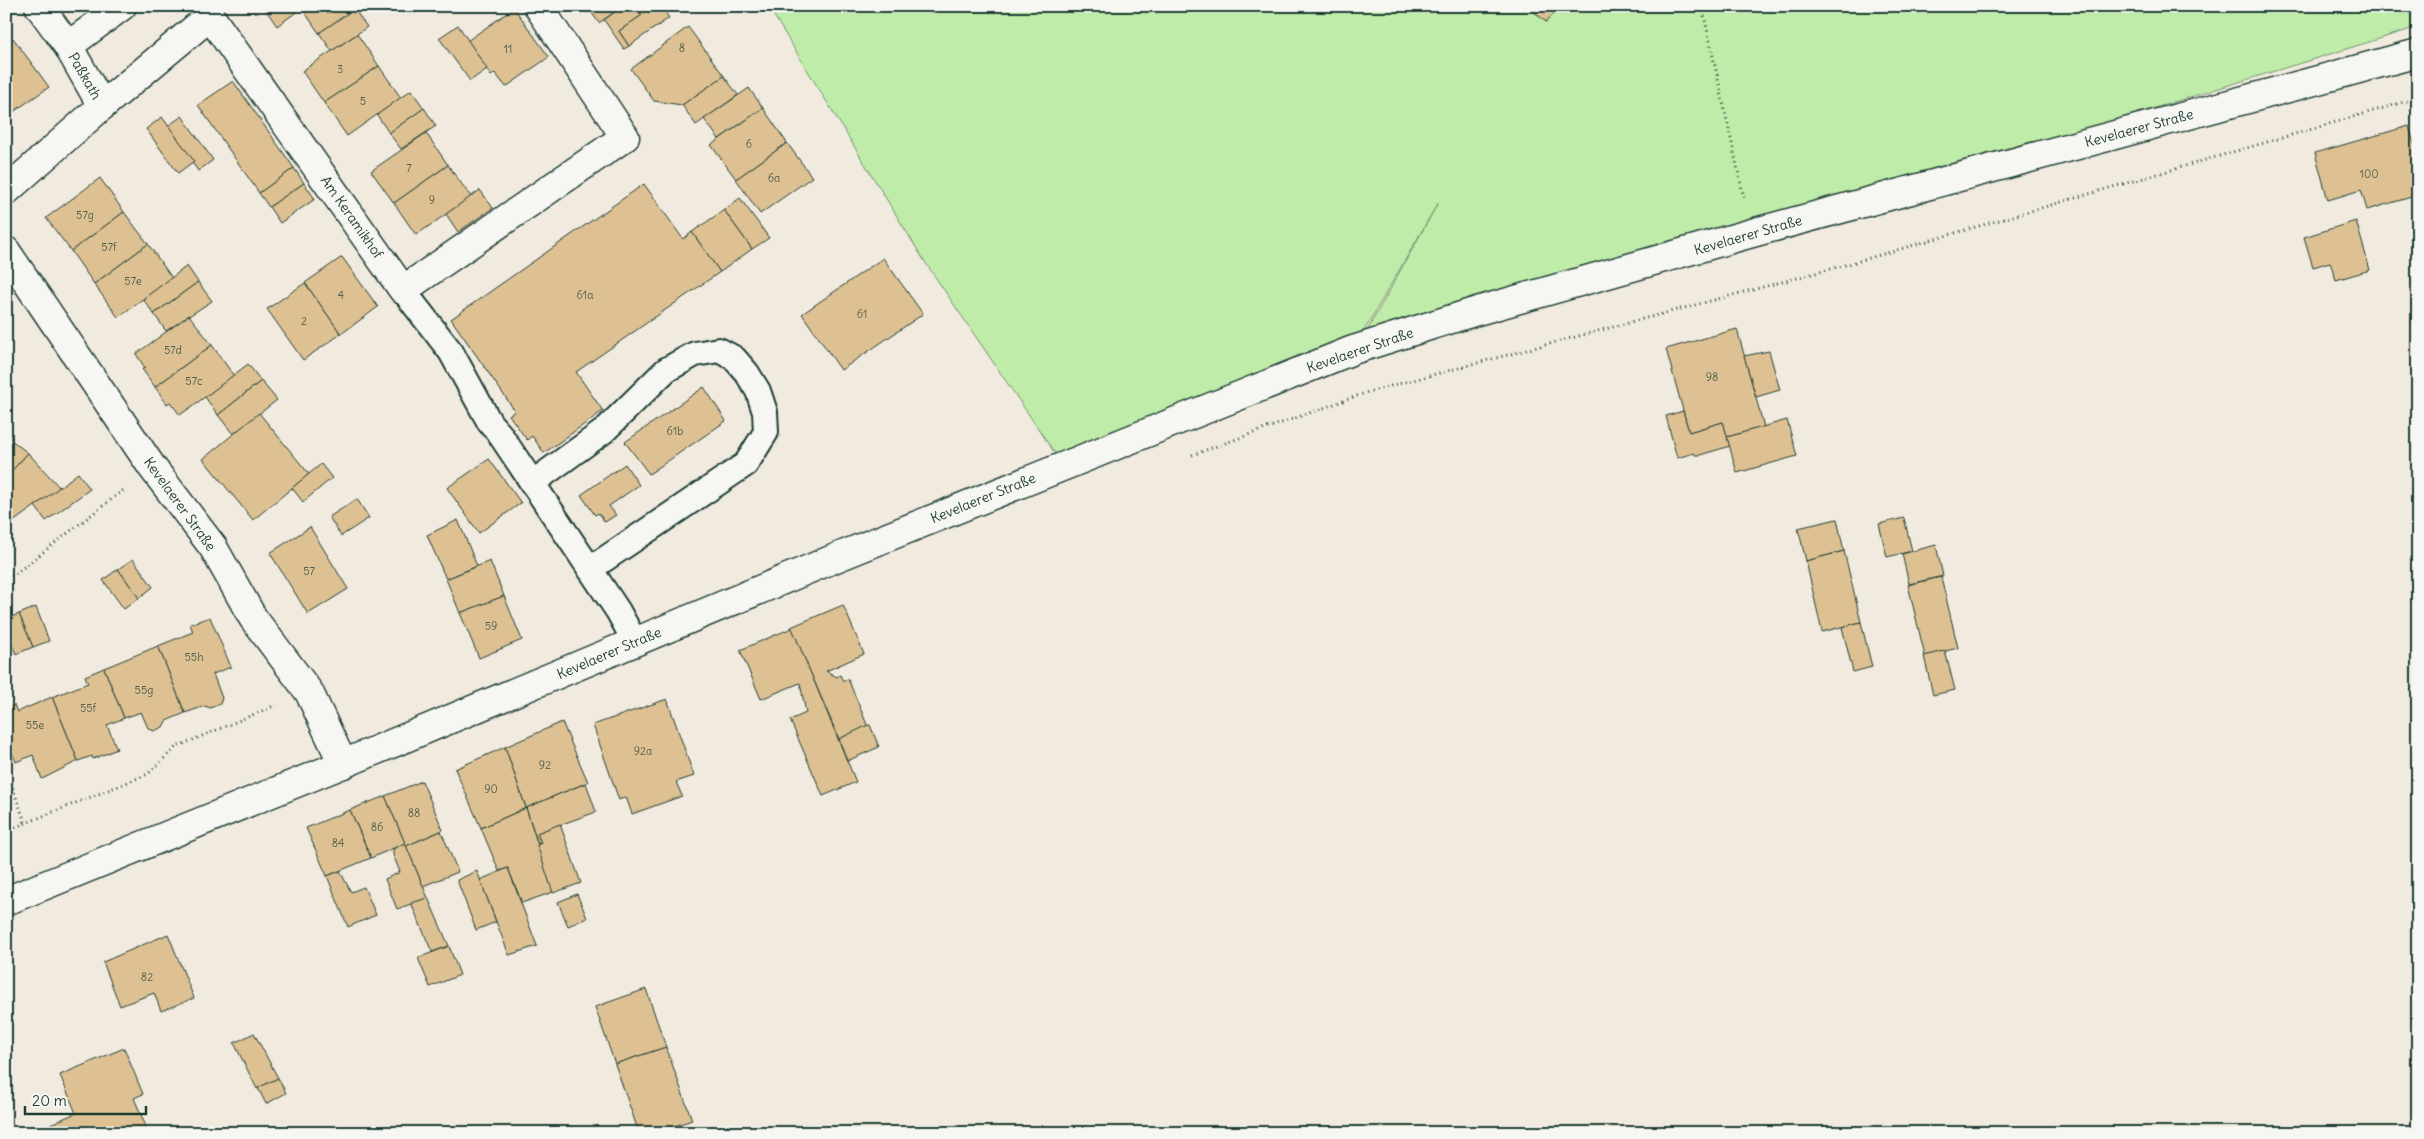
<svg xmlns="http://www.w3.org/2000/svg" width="2424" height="1139" font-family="Delius,sans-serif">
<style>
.green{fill:#c0eca9;stroke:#70946e}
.building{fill:#dec192;stroke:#1f3d34}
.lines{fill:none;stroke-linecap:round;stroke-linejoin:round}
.service-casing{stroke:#1f3d34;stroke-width:28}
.minor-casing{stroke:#1f3d34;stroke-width:31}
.secondary-casing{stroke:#1f3d34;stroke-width:31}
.path{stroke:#1f3d34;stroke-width:3;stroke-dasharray:1 4;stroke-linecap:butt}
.service{stroke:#f6f6f2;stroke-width:24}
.minor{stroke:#f6f6f2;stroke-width:28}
.secondary{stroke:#f6f6f2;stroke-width:28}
.labels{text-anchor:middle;stroke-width:4.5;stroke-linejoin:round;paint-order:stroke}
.number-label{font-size:11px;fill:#4f5e4c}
.street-label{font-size:14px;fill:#1f3d34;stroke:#f6f6f2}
</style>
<rect width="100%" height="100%" fill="#f1ebdf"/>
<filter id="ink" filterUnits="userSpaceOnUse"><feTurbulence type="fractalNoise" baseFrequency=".02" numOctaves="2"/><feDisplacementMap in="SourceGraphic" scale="10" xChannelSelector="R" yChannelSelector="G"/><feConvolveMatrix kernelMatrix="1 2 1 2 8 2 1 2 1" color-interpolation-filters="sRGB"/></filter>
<g filter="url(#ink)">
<!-- green -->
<path class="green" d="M768,6H2418V27L1354,354L1438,203L1353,350L1065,468L925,262Z"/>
<!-- building -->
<g class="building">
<path d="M263,6H305L277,26Z"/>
<path d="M305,6H352L354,9L319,33L302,8Z"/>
<path d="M587,6H623L599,23Z"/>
<path d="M623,6H639L637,8L642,15L619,31L629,46L624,49L604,20Z"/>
<path d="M639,6H661L669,18L629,46L619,31L642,15L637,8Z"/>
<path d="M1527,6H1555L1558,8L1546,22Z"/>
<path d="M514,8L549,57L506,87L495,73L491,76L467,41Z"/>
<path d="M354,9L367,27L332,51L319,33Z"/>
<path d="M458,25L487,69L470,81L439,38Z"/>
<path d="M688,27L724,76L682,105L654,101L631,69Z"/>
<path d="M357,34L379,66L324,103L302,71Z"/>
<path d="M13,38L49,87L6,117V43Z"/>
<path d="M379,66L401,98L347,136L324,103Z"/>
<path d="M724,76L738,95L696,125L682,105Z"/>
<path d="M233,81L294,168L259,193L198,105Z"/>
<path d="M749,88L763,108L719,139L704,119Z"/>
<path d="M411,90L424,108L389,133L377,115Z"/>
<path d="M424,108L436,126L401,149L389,133Z"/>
<path d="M763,108L787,143L736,179L711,145Z"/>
<path d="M182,116L213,160L198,171L168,126Z"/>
<path d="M162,117L194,161L178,173L146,129Z"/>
<path d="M2409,126L2418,157V195L2367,210L2361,190L2328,200L2315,153Z"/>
<path d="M426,133L448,165L394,203L371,171Z"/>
<path d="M787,143L812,177L760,214L736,179Z"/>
<path d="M448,165L471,197L416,235L394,203Z"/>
<path d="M294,168L304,183L269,207L259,193Z"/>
<path d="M100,178L124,212L71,251L46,218Z"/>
<path d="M304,183L315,199L280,223L269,207Z"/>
<path d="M644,184L683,239L692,232L720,272L576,372L603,411L544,453L532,436L527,440L509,415L515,411L451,319Z"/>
<path d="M480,190L493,208L458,232L446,214Z"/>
<path d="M740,198L769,238L752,249L724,210Z"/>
<path d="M724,210L752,249L720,272L692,232Z"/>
<path d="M124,212L148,244L94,284L71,251Z"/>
<path d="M2356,221L2370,270L2336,280L2330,262L2313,267L2304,237Z"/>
<path d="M148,244L172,278L118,317L94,284Z"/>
<path d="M342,257L378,307L341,334L305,283Z"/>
<path d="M883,258L923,314L841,370L802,314Z"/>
<path d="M187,266L198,282L154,314L143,299Z"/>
<path d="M198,282L212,301L166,331L154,314Z"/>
<path d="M305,283L341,334L303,360L267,309Z"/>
<path d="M189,315L212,345L155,387L142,369L145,368L136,354Z"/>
<path d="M1737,329L1764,427L1727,437L1723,422L1689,432L1666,349Z"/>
<path d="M212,345L234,376L180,415L170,402L167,404L155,387Z"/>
<path d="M1769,351L1780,390L1756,397L1744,356Z"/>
<path d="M248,364L261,381L218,415L205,397Z"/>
<path d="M261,381L277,400L233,434L218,415Z"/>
<path d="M704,387L726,421L649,474L625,442Z"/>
<path d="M1683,411L1689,432L1723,422L1730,446L1700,455H1695L1694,453L1677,458L1666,416Z"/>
<path d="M259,413L309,474L253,520L203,459Z"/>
<path d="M1787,420L1797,456L1737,473L1727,437Z"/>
<path d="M6,436L28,453L6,477Z"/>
<path d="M28,453L60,488L6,527V477Z"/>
<path d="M489,459L521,503L479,533L447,488Z"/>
<path d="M321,464L332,478L303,502L292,488Z"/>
<path d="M625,464L639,485L609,506L616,515L605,522L598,513L595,515L581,495Z"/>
<path d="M78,473L90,489L46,521L35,506Z"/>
<path d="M357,499L369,518L341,536L329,517Z"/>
<path d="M1904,518L1912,551L1887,557L1879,524Z"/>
<path d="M1837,519L1844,551L1806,561L1798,528Z"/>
<path d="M458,520L477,566L446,579L427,535Z"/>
<path d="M310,527L348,589L308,614L270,553Z"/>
<path d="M1936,545L1943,576L1909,584L1902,554Z"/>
<path d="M1844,551L1861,622L1822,632L1806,561Z"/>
<path d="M133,559L153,587L139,598L118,569Z"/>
<path d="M490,561L504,596L460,613L446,579Z"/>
<path d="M118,569L139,598L124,609L103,580Z"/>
<path d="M1941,577L1958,648L1925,656L1908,585Z"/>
<path d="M504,596L522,640L479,658L460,613Z"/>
<path d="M843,605L864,654L826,671L837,677L840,675L843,681L848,679L868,727L839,739L791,627Z"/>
<path d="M36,607L49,641L33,647L19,614Z"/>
<path d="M19,614L33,647L16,654L6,630V619Z"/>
<path d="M210,617L231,667L213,674L222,698L220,704L210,708L205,706L185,713L158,646L193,632L190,624Z"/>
<path d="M1861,622L1872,667L1853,672L1842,627Z"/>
<path d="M792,628L856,782L823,796L790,720L806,713L800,683L761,699L740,650Z"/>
<path d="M158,646L185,713L166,721L163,727L154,731L148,728L141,712L124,718L104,668Z"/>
<path d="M1945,651L1955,690L1933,695L1924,656Z"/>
<path d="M104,668L124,718L107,725L117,749L93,759L92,756L78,761L52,697L88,683L85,676Z"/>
<path d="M52,697L78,761L42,779L33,755L16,762L6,739V708L14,705L17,712Z"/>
<path d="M667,699L694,776L676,782L682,796L632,814L626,797L619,800L593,725Z"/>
<path d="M562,722L588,782L526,808L505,747Z"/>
<path d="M868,725H870L879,747L847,761L839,739Z"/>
<path d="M505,747L526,808L481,828L455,769Z"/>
<path d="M422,781L443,830L406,846L385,796Z"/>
<path d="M586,783L596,812L537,833L541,843L538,844L526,808Z"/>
<path d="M385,796L405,843L371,858L350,810Z"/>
<path d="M526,808L553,892L522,903L508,868L499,871L481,828Z"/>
<path d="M350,810L371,858L327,876L306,828Z"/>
<path d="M560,824L581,883L553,893L537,845L541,843L537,833Z"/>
<path d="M441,831L458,872L423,886L406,846Z"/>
<path d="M405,843L428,898L397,909L385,879L400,872L393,855V849Z"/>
<path d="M508,868L537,946L509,955L480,880Z"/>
<path d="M340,871L351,892L364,887L376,915L348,927L327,876Z"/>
<path d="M477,871L496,922L476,930L457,880Z"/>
<path d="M577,894L587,918L568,926L558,902Z"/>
<path d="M428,898L449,946L432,952L411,903Z"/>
<path d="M168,934L194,998L161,1011L154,993L120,1006L103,962Z"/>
<path d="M449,946L460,975L430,987L418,958Z"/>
<path d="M646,989L666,1047L615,1064L595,1007Z"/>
<path d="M254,1033L278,1078L257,1089L234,1043Z"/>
<path d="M666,1047L692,1120L654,1133H639L615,1064Z"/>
<path d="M124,1048L143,1094L134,1098L147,1129L139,1133H49L46,1126L76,1113L60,1075Z"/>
<path d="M278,1078L286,1093L266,1104L258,1088Z"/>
<path d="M46,1126L49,1133H33Z"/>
</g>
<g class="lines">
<!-- service casing -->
<g class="service-casing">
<g id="service">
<path d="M403,290L451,352L490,423L499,433L618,611L635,642"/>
<path d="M532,483L604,431L666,370L695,354L719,350L734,358L747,373L758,391L765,412L766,432L746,464L590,569"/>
</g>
</g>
<!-- minor casing -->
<g class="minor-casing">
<g id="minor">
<path d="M39,6L68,46L102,106"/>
<path d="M68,46L122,6"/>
<path d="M6,191L102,106L210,16L403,290L625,137L538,6"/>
<path d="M6,251L152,467L213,547L253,618L309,692L343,764"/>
</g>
</g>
<!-- secondary casing -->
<g class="secondary-casing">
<path id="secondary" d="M6,901L343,764L838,557L1353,350L1477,311L1752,233L2418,53"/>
</g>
<!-- path -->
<g class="path">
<path d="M1702,6L1744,198"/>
<path d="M1192,455L1368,392L1842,266L2418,98"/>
<path d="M6,577L15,574L126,488"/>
<path d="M6,769L25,822"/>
<path d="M6,831L148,774L176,747L276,705"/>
</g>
<!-- service -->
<use href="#service" class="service"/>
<!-- minor -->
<use href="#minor" class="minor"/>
<!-- secondary -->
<use href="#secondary" class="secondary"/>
</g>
</g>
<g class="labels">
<!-- number labels -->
<g class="number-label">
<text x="682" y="52">8</text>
<text x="508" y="53">11</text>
<text x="340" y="73">3</text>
<text x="363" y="105">5</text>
<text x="749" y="148">6</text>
<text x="409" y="172">7</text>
<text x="2369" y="178">100</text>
<text x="774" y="182">6a</text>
<text x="432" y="204">9</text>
<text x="85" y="219">57g</text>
<text x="109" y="251">57f</text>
<text x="133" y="285">57e</text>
<text x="341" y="299">4</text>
<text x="585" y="299">61a</text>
<text x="862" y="318">61</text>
<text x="304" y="325">2</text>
<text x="173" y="354">57d</text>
<text x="1712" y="381">98</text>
<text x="194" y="385">57c</text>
<text x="675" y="435">61b</text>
<text x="309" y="575">57</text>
<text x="491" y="630">59</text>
<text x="194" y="661">55h</text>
<text x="144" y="694">55g</text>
<text x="88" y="712">55f</text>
<text x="35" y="729">55e</text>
<text x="643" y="755">92a</text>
<text x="545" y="769">92</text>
<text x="491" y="793">90</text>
<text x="414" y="817">88</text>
<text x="377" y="831">86</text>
<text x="338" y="847">84</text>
<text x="147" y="981">82</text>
</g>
<!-- street labels -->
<g class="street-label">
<text transform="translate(85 76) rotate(60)" y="5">Paßkath</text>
<text transform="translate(2139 128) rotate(-15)" y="5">Kevelaerer Straße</text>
<text transform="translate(352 217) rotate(55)" y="5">Am Keramikhof</text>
<text transform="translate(1748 235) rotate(-16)" y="5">Kevelaerer Straße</text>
<text transform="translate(1360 350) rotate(-19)" y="5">Kevelaerer Straße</text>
<text transform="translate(983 498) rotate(-22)" y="5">Kevelaerer Straße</text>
<text transform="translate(180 504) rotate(54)" y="5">Kevelaerer Straße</text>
<text transform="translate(609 653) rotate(-23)" y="5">Kevelaerer Straße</text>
</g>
</g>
<!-- margin -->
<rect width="2424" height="1139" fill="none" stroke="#f6f6f2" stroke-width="25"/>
<rect x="12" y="12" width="2399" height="1114" fill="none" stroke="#1f3d34" stroke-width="2" filter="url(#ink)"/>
<!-- scale -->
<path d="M25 1106v8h121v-8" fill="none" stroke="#1f3d34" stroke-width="2.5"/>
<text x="32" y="1106" font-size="15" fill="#1f3d34" stroke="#f6f6f2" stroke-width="4" paint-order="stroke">20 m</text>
</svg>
